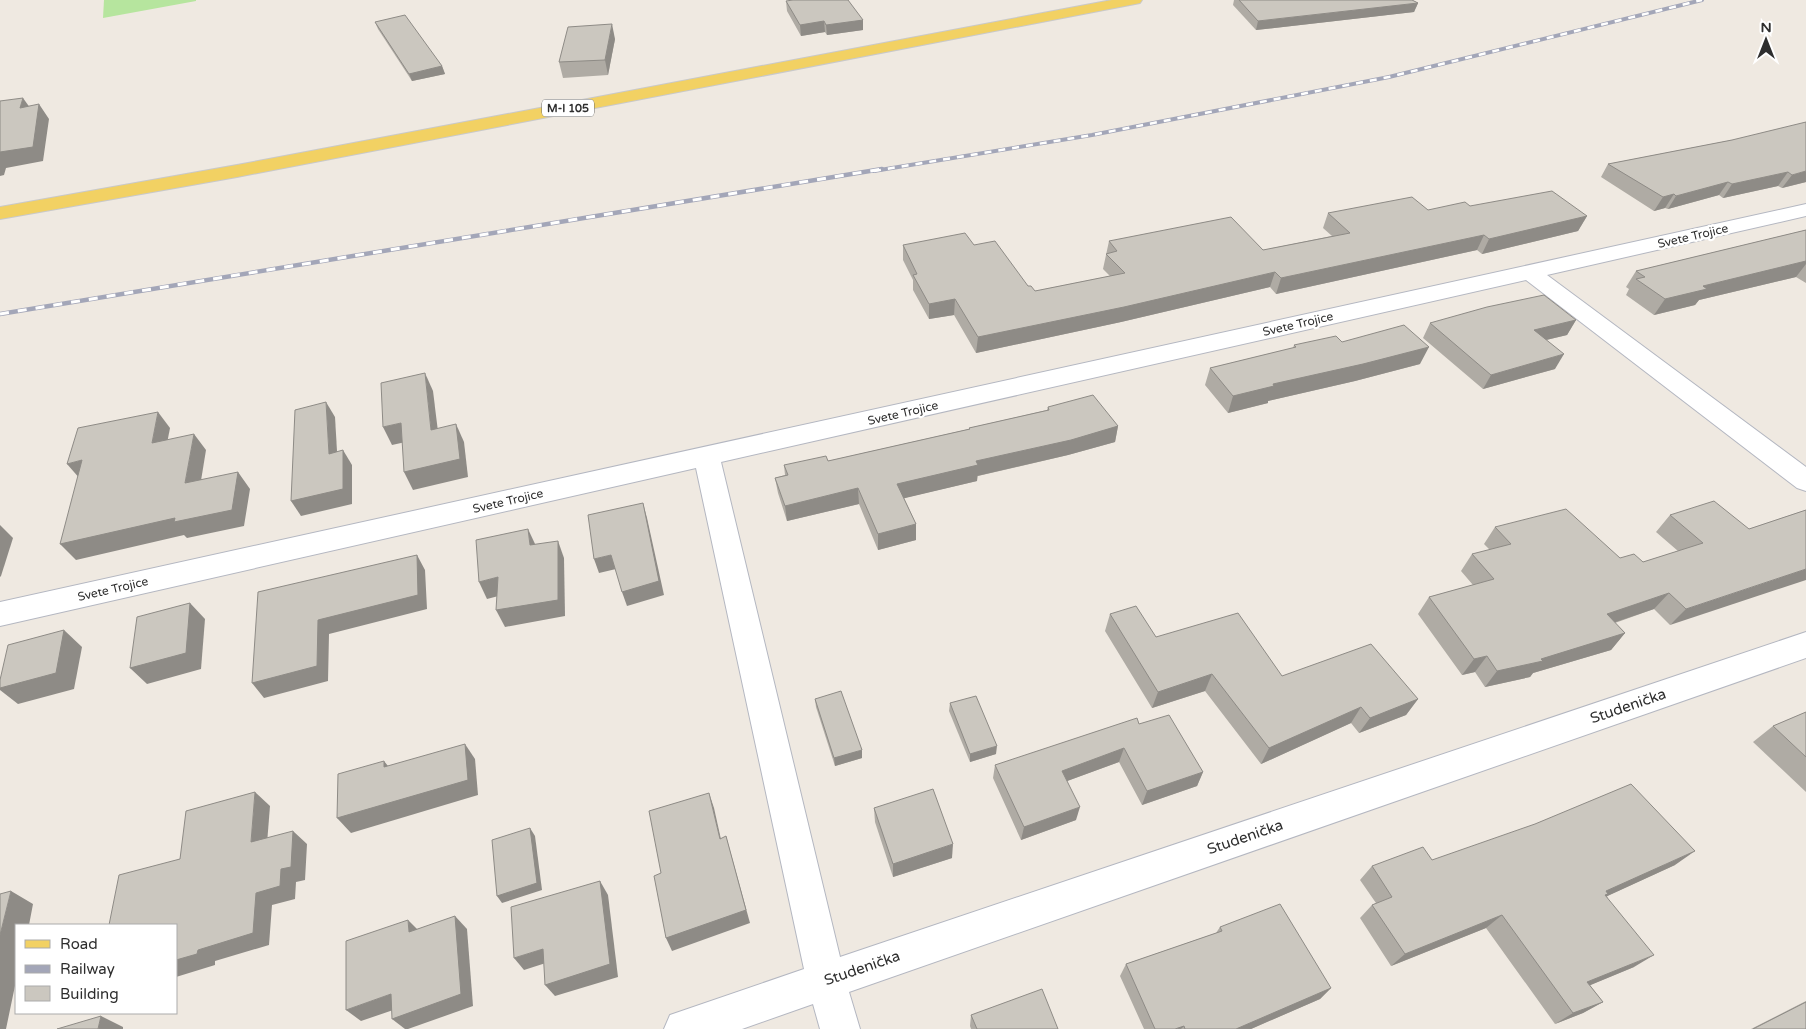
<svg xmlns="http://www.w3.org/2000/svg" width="1806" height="1029" font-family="'Varela Round',sans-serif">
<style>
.green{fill:#b6e59e}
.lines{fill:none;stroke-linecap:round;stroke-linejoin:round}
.minor-casing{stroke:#b4b7c1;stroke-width:2}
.major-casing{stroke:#c9c9c9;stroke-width:2}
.minor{fill:#fff;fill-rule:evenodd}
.major{fill:#f2d163;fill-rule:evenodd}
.rail-far1-casing{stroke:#a3a6b8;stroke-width:4}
.rail-casing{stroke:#a3a6b8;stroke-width:4.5}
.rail-far1{stroke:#fff;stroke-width:2.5;stroke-dasharray:7;stroke-linecap:butt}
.rail{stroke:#fff;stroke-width:3;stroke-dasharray:9;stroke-linecap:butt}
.wall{fill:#afaba4}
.shaded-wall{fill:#8e8b86}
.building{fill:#cbc7bf;stroke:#8e8b86}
.labels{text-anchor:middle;stroke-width:5;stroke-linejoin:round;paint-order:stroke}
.shield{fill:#fff;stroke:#6d6d6d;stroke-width:1}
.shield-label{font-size:11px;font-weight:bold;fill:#2e2e2e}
.street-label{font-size:12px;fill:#2e2e2e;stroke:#fff}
.near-street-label{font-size:15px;fill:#2e2e2e;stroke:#fff}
</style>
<rect width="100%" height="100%" fill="#efe9e1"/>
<!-- green -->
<path class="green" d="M104,0H196V1L103,18Z"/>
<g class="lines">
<!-- minor casing -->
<g class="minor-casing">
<path id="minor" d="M1806,204V216L1547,275L1806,467V491L1797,488L1526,280L721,462L840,957L1806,632V658L849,992L860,1029H820L813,1004L742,1029H664L670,1015L804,969L696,468L0,626V602Z"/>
</g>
<!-- major casing -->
<g class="major-casing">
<path id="major" d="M1112,0H1142L1140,3L1135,4L237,177L0,219V207L237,165Z"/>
</g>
<!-- minor -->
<use href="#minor" class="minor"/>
<!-- major -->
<use href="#major" class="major"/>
<!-- rail-far1 casing -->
<g class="rail-far1-casing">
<path id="rail-far1" d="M874,171L1092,135L1389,77L1702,0"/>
</g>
<!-- rail casing -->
<g class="rail-casing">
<path id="rail" d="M0,314L882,169"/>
</g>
<!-- rail-far1 -->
<use href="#rail-far1" class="rail-far1"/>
<!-- rail -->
<use href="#rail" class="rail"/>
</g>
<!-- wall -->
<g class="wall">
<path d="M1234,0H1412L1418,3L1414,12L1256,30L1233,5Z"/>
<path d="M786,1L863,20V30L827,35L825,32L801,36L787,11Z"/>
<path d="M375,22L442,66L445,74L412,81L378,29Z"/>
<path d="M615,39L608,75L563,78L559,62Z"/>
<path d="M1732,140L1806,182L1782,188L1778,186L1723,198L1719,195L1668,209L1665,208L1654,211L1601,177L1608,164Z"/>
<path d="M1470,206L1587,216L1578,231L1482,254L1477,250L1276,294L1270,287L1121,322L976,353L954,315L929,319L913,290V280L903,260V245H974L1035,291L1110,276L1103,269L1109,241L1263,250L1332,236L1323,228L1328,213L1428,210Z"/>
<path d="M1806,230V283L1796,277L1699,300L1695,305L1654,315L1626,295L1629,289L1626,287L1636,271Z"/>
<path d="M1576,320L1567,335L1546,340L1555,369L1483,389L1423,338L1430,323Z"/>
<path d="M1342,342L1420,364L1355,381L1268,401V403L1228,413L1205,385L1210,368L1293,348L1294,345Z"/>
<path d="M1048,407L1118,426L1115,442L1068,455L978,476L977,481L904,498L916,524V540L878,550L859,504L787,521L778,493L775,478L785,475L784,465L828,461L969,429V428L1047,410Z"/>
<path d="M1806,510L1670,625L1654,609L1615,623L1625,633L1611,650L1533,673L1530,677L1485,687L1475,672L1462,675L1418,614L1429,597L1473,585L1461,571L1472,554L1490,550L1484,544L1495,527L1620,558L1643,562L1678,551L1656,532L1670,515L1749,529Z"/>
<path d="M1110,614L1156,637L1282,676L1418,699L1406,715L1359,733L1351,723L1261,764L1205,691L1152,708L1105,631Z"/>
<path d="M815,699L862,758L835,766L816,707Z"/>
<path d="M950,703L996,754L970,762L949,711Z"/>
<path d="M1806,712V792L1753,742L1773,726Z"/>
<path d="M1139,724L1203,772L1197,786L1142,805L1119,762L1067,781L1076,820L1021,840L993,778L995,765Z"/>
<path d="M874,808L952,858L893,877L875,822Z"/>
<path d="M1675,865L1607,896L1634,967L1590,985L1603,1002L1583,1013L1555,1024L1486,928L1391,966L1360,918L1372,905L1376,903L1360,880L1372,866Z"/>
<path d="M1220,927L1331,988L1320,999L1251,1029H1144L1120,976L1126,964L1216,933Z"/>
<path d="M1806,1001V1029H1751Z"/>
<path d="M971,1015L1058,1029H971L970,1026Z"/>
</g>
<!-- shaded-wall -->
<g class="shaded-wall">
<path d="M1418,3L1414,12L1256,30L1258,21Z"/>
<path d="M863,20V30L827,35L826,25Z"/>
<path d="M824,21L825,32L801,36L800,25Z"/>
<path d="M612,24L615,39L608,75L605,60Z"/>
<path d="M442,66L445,74L412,81L409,74Z"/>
<path d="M23,98L33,112L20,108Z"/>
<path d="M39,104L49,119L43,161L6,168L4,175L0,176V152Z"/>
<path d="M1806,171V182L1782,188L1792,175Z"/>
<path d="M1788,172L1778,186L1723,198L1732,184Z"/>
<path d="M1728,182L1719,195L1668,209L1676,196Z"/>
<path d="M1674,194L1665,208L1654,211L1663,197Z"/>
<path d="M1587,216L1578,231L1482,254L1489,239Z"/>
<path d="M1484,235L1477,250L1276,294L1281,278Z"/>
<path d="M1806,261V264L1796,277L1699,300L1695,305L1654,315L1665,299L1703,286Z"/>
<path d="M1275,272L1270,287L1121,322L976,353L978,337Z"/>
<path d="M955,299L954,315L929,319V304Z"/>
<path d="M1576,320L1567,335L1525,345L1534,330Z"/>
<path d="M1429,347L1420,364L1355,381L1268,401V403L1228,413L1233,396L1273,384Z"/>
<path d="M1564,354L1555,369L1483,389L1491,375Z"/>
<path d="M425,373L433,391L440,448L431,430Z"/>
<path d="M326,402L335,417L338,468L329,454Z"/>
<path d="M158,412L170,428L164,459L152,443Z"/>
<path d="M401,423L410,441L392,445L383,427Z"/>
<path d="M456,424L464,442L468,477L413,490L404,472Z"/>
<path d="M1118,426L1115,442L1068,455L977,476V481L897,500V484L976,461Z"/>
<path d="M194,434L206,450L198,499L185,483Z"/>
<path d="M343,450L352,465V504L301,516L291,501Z"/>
<path d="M82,460L81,480L67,464Z"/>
<path d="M238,472L250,489L244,526L187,538L184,535L76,560L60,544Z"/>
<path d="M858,488L859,504L787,521L785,506Z"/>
<path d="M643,503L647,518L664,595L627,606L622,592Z"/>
<path d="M916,524V540L878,550V534Z"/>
<path d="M0,525L13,538L1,576L0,577Z"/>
<path d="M528,529L536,546L530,545Z"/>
<path d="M558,541L564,558L565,616L505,627L496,610Z"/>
<path d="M417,555L425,570L427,609L329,634L328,681L264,698L252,683L318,620Z"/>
<path d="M611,555L616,569L599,573L594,559Z"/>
<path d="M1806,569V580L1670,625L1686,609Z"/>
<path d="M498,577L506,594L487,599L479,582Z"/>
<path d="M1669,593L1654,609L1592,630L1607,614Z"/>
<path d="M190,603L205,619L201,669L147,684L130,668Z"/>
<path d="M64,630L82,647L74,689L18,704L0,690V688Z"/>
<path d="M1625,633L1611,650L1533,673L1530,677L1485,687L1497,671Z"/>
<path d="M1487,656L1475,672L1462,675L1474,659Z"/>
<path d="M1212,674L1205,691L1152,708L1158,692Z"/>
<path d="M1418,699L1406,715L1359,733L1370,718Z"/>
<path d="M1361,707L1351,723L1261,764L1269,748Z"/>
<path d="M465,744L475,759L478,795L351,833L337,818Z"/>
<path d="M997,746L996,754L970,762V754Z"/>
<path d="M1124,748L1119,762L1059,784L1062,771Z"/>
<path d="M862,750V758L835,766L834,758Z"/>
<path d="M384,761L396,776L384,767Z"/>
<path d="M1203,772L1197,786L1142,805L1147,791Z"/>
<path d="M255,792L270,806L266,856L251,842Z"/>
<path d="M709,793L714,808L724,853L720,839Z"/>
<path d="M1080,807L1076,820L1021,840L1024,827Z"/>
<path d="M530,828L535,836L542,890L502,903L497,896Z"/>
<path d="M293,831L307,844L305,880L296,882L295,899L272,905L269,945L215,961V965L176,977V960L198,950L281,869Z"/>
<path d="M726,836L750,923L672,951L666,938Z"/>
<path d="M953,844L952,858L893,877V864Z"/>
<path d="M1695,851L1675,865L1601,899L1606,891Z"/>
<path d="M600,881L608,895L618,977L555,996L545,985Z"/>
<path d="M11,891L33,904L29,925H16V981L6,1029H0V935Z"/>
<path d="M1502,915L1486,928L1391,966L1405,954Z"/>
<path d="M455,916L467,929L473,1006L408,1029H405L392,1019Z"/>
<path d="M408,920L421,933L409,932Z"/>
<path d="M543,949L552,961L524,970L514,958Z"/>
<path d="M1654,955L1634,967L1569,994L1587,982Z"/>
<path d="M1331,988L1320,999L1251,1029H1236Z"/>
<path d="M391,994L405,1006L361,1021L346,1010Z"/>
<path d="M1603,1002L1583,1013L1555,1024L1573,1013Z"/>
<path d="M101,1016L123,1027V1029H98Z"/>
<path d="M1184,1026L1181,1029H1175Z"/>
</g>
<!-- building -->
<g class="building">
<path d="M793,0H848L863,20L826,25L824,21L800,25L786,1Z"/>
<path d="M1239,0H1412L1418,3L1258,21Z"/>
<path d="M405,15L442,66L409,74L375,22Z"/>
<path d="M612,24L605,60L559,62L568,27Z"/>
<path d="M23,98L20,108L39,104L33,147L0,152V101Z"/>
<path d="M1806,122V171L1792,175L1788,172L1732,184L1728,182L1676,196L1674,194L1663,197L1608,164L1732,140Z"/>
<path d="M1552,191L1587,216L1489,239L1484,235L1281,278L1275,272L1124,307L978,337L955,299L929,304L913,275L917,274L903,245L965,233L974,245L995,241L1028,286H1031L1035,291L1125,273L1106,254L1117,251L1109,241L1231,217L1263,250L1350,233L1328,213L1412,197L1428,210L1465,202L1470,206Z"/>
<path d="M1806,230V261L1703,286L1707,289L1665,299L1636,279L1645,277L1636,271Z"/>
<path d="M1544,295L1576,320L1534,330L1564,354L1491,375L1430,323L1487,307Z"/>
<path d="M1404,325L1429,347L1363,364L1273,384L1274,386L1233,396L1210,368L1296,347L1294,345L1336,336L1342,342Z"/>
<path d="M425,373L431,430L456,424L460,459L404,472L401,423L383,427L381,383Z"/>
<path d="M1093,395L1118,426L1071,440L976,461L978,465L897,484L916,524L878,534L858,488L785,506L775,478L788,475L784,465L826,456L828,461L970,429L969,428L1049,410L1048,407Z"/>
<path d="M326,402L329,454L343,450V489L291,501L295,410Z"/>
<path d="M158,412L152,443L194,434L185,483L238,472L232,510L174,522L175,518L60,544L82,460L67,464L78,428Z"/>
<path d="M1714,501L1749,529L1806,510V569L1686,609L1669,593L1607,614L1625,633L1541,659L1543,661L1497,671L1487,656L1474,659L1429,597L1494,579L1472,554L1511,544L1495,527L1566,509L1620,558L1634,554L1643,562L1703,543L1670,515Z"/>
<path d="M643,503L659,581L622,592L611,555L594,559L588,515Z"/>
<path d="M528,529L530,545L558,541V600L496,610L498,577L479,582L476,540Z"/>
<path d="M417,555L418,595L318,620L317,666L252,683L258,592Z"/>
<path d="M190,603L186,653L130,668L137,617Z"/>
<path d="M1136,606L1156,637L1238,613L1282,676L1371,644L1418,699L1370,718L1361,707L1269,748L1212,674L1158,692L1110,614Z"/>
<path d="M64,630L56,673L0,688V680L8,645Z"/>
<path d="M841,691L862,750L834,758L815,699Z"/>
<path d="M976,696L997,746L970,754L950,703Z"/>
<path d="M1806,712V757L1773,726Z"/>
<path d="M1169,715L1203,772L1147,791L1124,748L1062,771L1080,807L1024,827L995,765L1137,718L1139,724Z"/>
<path d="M465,744L468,780L337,818L338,774L384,761V767Z"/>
<path d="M1631,784L1695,851L1606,891L1608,894L1605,895L1654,955L1587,982L1603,1002L1573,1013L1502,915L1405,954L1372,905L1392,897L1372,866L1423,847L1432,860L1535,824Z"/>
<path d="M933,789L953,844L893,864L874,808Z"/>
<path d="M255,792L251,842L293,831L291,867L281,869L280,886L256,893L253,933L198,950L197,954L176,960V925H109L119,875L180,859L186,811Z"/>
<path d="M709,793L720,839L726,836L746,910L666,938L654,876L661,873L649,811Z"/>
<path d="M530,828L537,883L497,896L492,840Z"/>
<path d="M600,881L610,964L545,985L543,949L514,958L511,907Z"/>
<path d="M11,891L0,935V894Z"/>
<path d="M1280,904L1331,988L1236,1029H1185L1184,1026L1175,1029H1155L1126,964L1222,931L1220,927Z"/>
<path d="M455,916L461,994L392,1019L391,994L346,1010V941L408,920L409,932Z"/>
<path d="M1042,989L1058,1029H977L971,1015Z"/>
<path d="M1806,1002V1029H1753Z"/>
<path d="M101,1016L98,1029H57Z"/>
</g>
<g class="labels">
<!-- shield labels -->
<rect class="shield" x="542" y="99.5" width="52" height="17" rx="4"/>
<g class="shield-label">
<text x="568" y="112">M-I 105</text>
</g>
<!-- street labels -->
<g class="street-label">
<text transform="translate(1693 236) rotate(-13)" y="4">Svete Trojice</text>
<text transform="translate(1298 324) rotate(-13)" y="4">Svete Trojice</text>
<text transform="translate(903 413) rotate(-13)" y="4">Svete Trojice</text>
<text transform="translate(508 501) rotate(-13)" y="4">Svete Trojice</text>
<text transform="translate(113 589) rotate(-13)" y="4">Svete Trojice</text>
</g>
<!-- near-street labels -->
<g class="near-street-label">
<text transform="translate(1628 706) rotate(-19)" y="5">Studenička</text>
<text transform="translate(1245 837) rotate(-19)" y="5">Studenička</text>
<text transform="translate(862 968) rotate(-19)" y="5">Studenička</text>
</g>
</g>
<!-- legend -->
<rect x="15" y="924" width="162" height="90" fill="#ffffff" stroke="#ababab"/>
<rect x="25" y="940" width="25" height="8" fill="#f2d163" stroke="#ababab"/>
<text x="60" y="949" font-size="15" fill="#2e2e2e">Road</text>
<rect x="25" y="965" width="25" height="8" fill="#a3a6b8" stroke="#ababab"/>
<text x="60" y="974" font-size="15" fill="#2e2e2e">Railway</text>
<rect x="25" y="986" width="25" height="15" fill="#cbc7bf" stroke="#ababab"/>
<text x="60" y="999" font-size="15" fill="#2e2e2e">Building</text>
<!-- north arrow -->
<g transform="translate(1766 40)" stroke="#ffffff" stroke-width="4" paint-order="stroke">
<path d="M0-4L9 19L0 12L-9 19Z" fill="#2e2e2e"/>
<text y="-8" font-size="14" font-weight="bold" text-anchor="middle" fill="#2e2e2e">N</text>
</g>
</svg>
